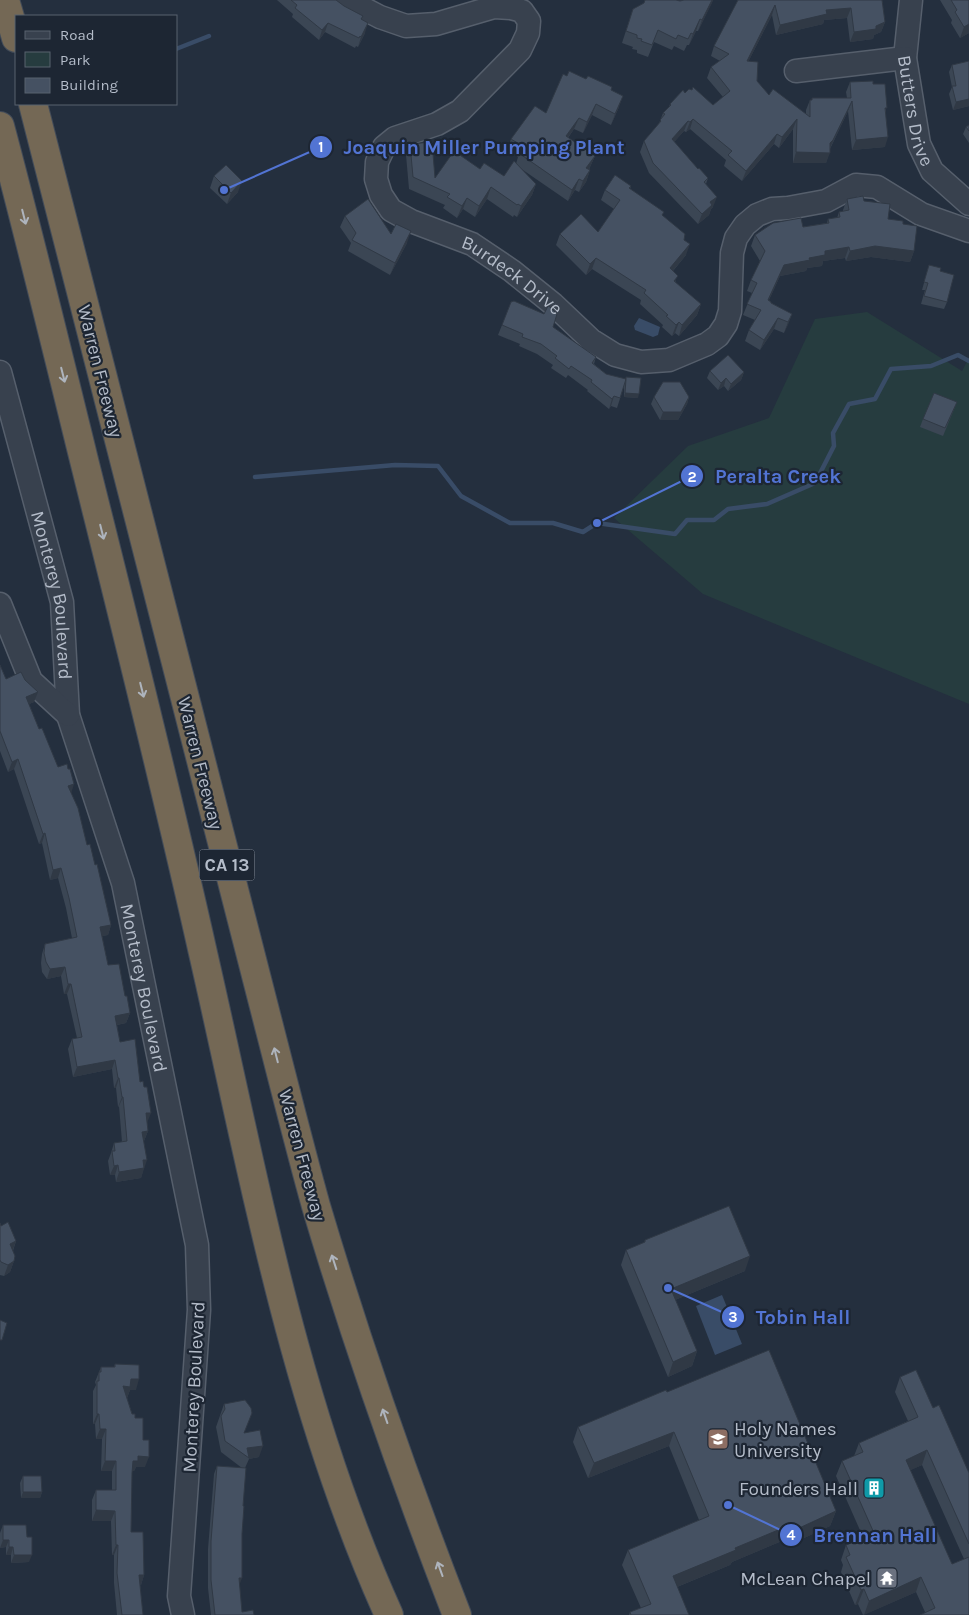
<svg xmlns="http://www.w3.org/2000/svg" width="969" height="1615" font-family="Karla,sans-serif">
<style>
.green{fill:#263c3f}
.water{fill:#394c67}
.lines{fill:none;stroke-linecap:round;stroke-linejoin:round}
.stream{stroke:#394c67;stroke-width:4.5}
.minor-casing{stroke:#565f6c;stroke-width:25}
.highway-casing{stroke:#434c59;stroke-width:30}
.minor{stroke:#38414e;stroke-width:22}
.highway{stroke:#746855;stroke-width:28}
.wall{fill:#3b4654;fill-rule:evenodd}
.shaded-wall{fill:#303945}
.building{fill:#455162;stroke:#303945}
.oneway{stroke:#aeb4bd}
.labels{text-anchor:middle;stroke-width:4.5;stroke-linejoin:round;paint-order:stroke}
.shield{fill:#1d2633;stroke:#878f9c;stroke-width:1}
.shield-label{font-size:18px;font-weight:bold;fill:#b4bcc9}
.street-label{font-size:19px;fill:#b4bcc9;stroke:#1d2633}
.poi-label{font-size:19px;fill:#b4bcc9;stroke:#1d2633;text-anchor:end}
.leader{fill:none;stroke:#5274d3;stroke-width:2}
.callout-dot{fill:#5274d3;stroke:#1d2633;stroke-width:2}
.mark-label{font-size:15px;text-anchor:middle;font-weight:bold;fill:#fff}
.callout-label{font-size:20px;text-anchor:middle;font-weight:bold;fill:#5274d3;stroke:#1d2633;stroke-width:4.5;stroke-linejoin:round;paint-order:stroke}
</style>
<rect width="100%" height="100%" fill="#242f3e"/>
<!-- green -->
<path class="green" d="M867,312L962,371L969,358V704L703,594L614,518L688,446L769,418L815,319Z"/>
<!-- water -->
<g class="water">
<path d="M639,318L660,327L658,335L653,337L635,330L634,326Z"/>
<path d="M722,1295L742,1344L715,1355L696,1306Z"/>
</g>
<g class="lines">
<!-- stream -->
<g class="stream">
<path d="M176,49L209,36"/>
<path d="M255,477L395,465L438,466L461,496L510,523H553L583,532L597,523L675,534L687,520H714L728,509L767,504L815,483L834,446L833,433L849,404L875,399L891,369L931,366L958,355L969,361"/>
</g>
<!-- minor casing -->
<g class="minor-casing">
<g id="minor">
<path id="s1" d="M347,0L380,17L406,26L436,24L494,7L511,8L522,11L529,21L528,33L520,50L460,111L437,124L395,138L384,147L377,162L376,179L381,195L391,210L411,221L472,244L512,271L553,304L591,340L615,355L641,362L669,360L707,344L718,336L726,324L730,311L732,253L736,238L745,225L757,215L772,209L788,208L826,201L856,185L877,187L921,214L969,231"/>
<path id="s2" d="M911,0L905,58L919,144L932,171L969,204"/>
<path d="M796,71L905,58"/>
<path id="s3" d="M0,372L62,602L68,715L123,883L197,1245L199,1310L179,1596L183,1615"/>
<path d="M0,604L31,681L68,715"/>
</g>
</g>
<!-- highway casing -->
<g class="highway-casing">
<g id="highway">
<path d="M5,0L16,38"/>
<path d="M33,104L282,1077C293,1120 304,1163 316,1206C357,1344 405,1481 457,1615"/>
<path d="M0,126C29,235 56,346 83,456C124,621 166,787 203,953C254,1176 294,1405 389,1615"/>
</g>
</g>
<!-- minor -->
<use href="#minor" class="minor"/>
<!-- highway -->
<use href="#highway" class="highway"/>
</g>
<!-- wall -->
<g class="wall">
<path d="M277,0H336L362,20L365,33L358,47L356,46L355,48L325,32L319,40L292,17L293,14Z"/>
<path d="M684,0H713L698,31H696L689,45H687L684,51L674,46L672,50L654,42L648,57L637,53V50L632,49L633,47L622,43L633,9Z"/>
<path d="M738,0H882L885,22L881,32L874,35L873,39L850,42L847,18L824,20L823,24L776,35L772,15L748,62L757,81L769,95L806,114V110L810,100H812V98H847L846,92L850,82L873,84L886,110L885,147L852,150L848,111L830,149L826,163H793V129L779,148L774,144L742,181L724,166L726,160L690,129L686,132L684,131L674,142L698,169L708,178L706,184L713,207L711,209L709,215L698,224L649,173L640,152L644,141L658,126L663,113L669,107L670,104L685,93L713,105L723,97L707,78L711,67L720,61L711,56L714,46Z"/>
<path d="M940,0H969V33L960,38L951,23L952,20Z"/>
<path d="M969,61V106L953,110L949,94L952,87L949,72L952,65Z"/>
<path d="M611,90L619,107L611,125L592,115L583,133L574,129L568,138L595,156L590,167L589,170H590L586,182L579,192L575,190L568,201L520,168L536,184L532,195L517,217L514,215L513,217L487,199L475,217L463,209L457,218L443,208L445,205L409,189L406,155L410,144L435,178L480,169L504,176L516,164L518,157L507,150L511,139L546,113Z"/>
<path d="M969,125V143L963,134L966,127Z"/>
<path d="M214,176L238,192L227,204L210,188Z"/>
<path d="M631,186L630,189L663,216L684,240L686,255L673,271L676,283L701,304L697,315L679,336L675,333L672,336L662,327L663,325L640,304L641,300L592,269L586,275L556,245L560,234L598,232L614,209L601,200L605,190Z"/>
<path d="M847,199L864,201L888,219L903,224L914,251L910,262L871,257L846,261L845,258L823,261L822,266L807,268L806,271L780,276L769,300L771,303L792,314L784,333L774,329L760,350L745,341L749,330L755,320L743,315L752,293L747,291L751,280L760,261L751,246L755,235L827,223L828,219L837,218L839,212L843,211V210Z"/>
<path d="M345,216L391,234L407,243L390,275L348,251L351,243L340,227Z"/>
<path d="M929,265L940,271L947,302L944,309L921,304L925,290H922Z"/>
<path d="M502,325L553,327L596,357L594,364L606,374L625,379L638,398L624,397V386L617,408L611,406L609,409L587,391L588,390L568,375L566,378L551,368L553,365L537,354L519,346L520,344L498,335Z"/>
<path d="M710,371L744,372L741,380L728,391L724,386L718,390L707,378Z"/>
<path d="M654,397H689L687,404L678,420H660L651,404Z"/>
<path d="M957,402L943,436L920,427L923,419Z"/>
<path d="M0,665L6,679L34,702L29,704L39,729L71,793L87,845L95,865L111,925L108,935L102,936L108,965L125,996L130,1013L126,1023L117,1025L120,1042L140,1082L147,1123L148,1131L144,1141V1167L141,1178L116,1182L115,1175H110L108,1161L111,1153L114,1143L122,1142L119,1106L118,1107L116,1088H114L112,1069L73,1077L68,1049L72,1039L77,1038L67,994H64L61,976L47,979L42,972L41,963L42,954L45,944L72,938L66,908L58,878L50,880L42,843L39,844L14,769L8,772L0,751Z"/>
<path d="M0,1223L1,1226L16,1241L13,1251L14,1261L10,1272L4,1276L0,1275Z"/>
<path d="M645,1240L745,1271L675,1300L697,1351L692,1366L668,1377L621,1265L626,1250L644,1243Z"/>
<path d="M115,1364L136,1390H130L127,1398L132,1414L135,1418L143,1440L145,1467H136L134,1471H132L131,1532L144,1575L141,1585H140L143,1615H117L114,1583V1555H112L111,1521H92V1500L96,1490H112V1471H101L102,1439H96L95,1424H93V1391L96,1385L95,1382L101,1367H114Z"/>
<path d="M900,1377L933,1408L969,1473V1615L925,1612L916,1592L863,1615L858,1604L855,1605L841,1572L843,1565L841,1560L846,1545L863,1537L836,1476L842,1461L854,1456L859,1443L908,1421L895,1392ZM922,1465L964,1559L952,1564L910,1470Z"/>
<path d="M667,1392L836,1511L830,1526L791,1544L789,1538L732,1562L730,1565L677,1587L689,1615H629L630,1612L641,1608L622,1565L628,1550L699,1520L669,1446L588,1478L573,1442L578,1427Z"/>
<path d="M224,1404L244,1433L259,1457L249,1459L245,1468L243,1506L242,1534L239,1585L242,1612L254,1615H211L208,1588V1549L214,1474L217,1466L242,1468L221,1452L216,1427Z"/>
<path d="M23,1476L42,1492L40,1498H21L20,1483Z"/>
<path d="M3,1525L27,1537L29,1562L11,1563V1555H6V1547L0,1548V1533Z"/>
</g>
<!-- shaded-wall -->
<g class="shaded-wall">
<path d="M712,0H713L712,3L698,31L702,20Z"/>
<path d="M775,5L772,15L743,72L747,61Z"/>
<path d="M851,8L847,18L824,20L823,24L776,35L780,25L826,10Z"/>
<path d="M700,19L696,31L689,45L693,34Z"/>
<path d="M885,22L881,32L874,35L873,39L850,42L854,32L876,26Z"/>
<path d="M328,23L325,32L319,40L322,30Z"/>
<path d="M368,23L365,33L358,47L361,37Z"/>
<path d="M969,24V33L960,38L964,27Z"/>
<path d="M623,96L619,107L611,125L615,114Z"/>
<path d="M969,99V106L953,110L956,102Z"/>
<path d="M852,101L848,111L829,150L830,153L826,163H793L796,152L830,143Z"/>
<path d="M596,104L592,115L583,133L587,122Z"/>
<path d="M579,118L574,129L561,147L566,136Z"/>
<path d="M693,119L690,129L686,132L690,122Z"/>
<path d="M797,119L793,129L779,148L782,137Z"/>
<path d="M688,121L684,131L668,149L672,139Z"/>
<path d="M777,134L774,144L742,181L746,171Z"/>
<path d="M888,137L885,147L852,150L856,140Z"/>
<path d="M595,156L590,167L582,179L586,168Z"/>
<path d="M590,170L586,182L579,192L583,181Z"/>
<path d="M579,179L575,190L568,201L572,190Z"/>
<path d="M242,181L238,192L227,204L231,193Z"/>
<path d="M536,184L532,195L517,217L521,206Z"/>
<path d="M491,187L487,199L475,217L479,206Z"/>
<path d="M717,197L713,207L711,209L709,215L698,224L702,214L710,202Z"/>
<path d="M467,198L463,209L457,218L462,206Z"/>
<path d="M411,231L407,243L390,275L395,263Z"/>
<path d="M690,244L686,255L666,279L670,268Z"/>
<path d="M875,246L914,251L910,262L871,257L846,261L850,251Z"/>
<path d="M849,247L845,258L823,261L822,266L807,268L806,271L780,276L764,310L768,300L784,265L809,258L825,251Z"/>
<path d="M596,258L592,269L586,275L590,264Z"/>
<path d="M701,304L697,315L679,336L682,325Z"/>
<path d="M792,314L788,325L784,333L788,322Z"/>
<path d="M778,318L774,329L760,350L764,340Z"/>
<path d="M679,322L675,333L672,336L676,325Z"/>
<path d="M744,372L741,380L728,391L731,384Z"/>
<path d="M726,378L724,386L718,390L721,383Z"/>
<path d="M625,393L639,394L638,398L624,397Z"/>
<path d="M614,396L611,406L609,409L612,399Z"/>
<path d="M689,397L687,404L678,420H660L663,412Z"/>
<path d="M38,692L34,702L23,707L26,697Z"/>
<path d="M18,759L14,769L8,772L12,762Z"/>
<path d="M74,784L71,794L68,786Z"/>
<path d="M45,833L42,843L39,844L43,834Z"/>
<path d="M61,868L58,878L50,880L53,870Z"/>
<path d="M111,925L108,935L97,937L100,927Z"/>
<path d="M65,967L61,976L47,979L50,969Z"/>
<path d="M68,984H71L67,994H64Z"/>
<path d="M130,1013L126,1023L111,1026L115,1016Z"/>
<path d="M115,1060L112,1069L73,1077L77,1067Z"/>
<path d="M118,1078H119L116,1088H114Z"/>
<path d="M122,1097H123L119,1106L118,1107Z"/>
<path d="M146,1113H151L147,1123Z"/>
<path d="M148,1131L144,1141L139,1142L142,1132Z"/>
<path d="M143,1160H147L141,1178L116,1182L119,1172Z"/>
<path d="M118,1165L115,1175H110L114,1166Z"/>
<path d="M16,1241L12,1252L10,1244Z"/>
<path d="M750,1256L745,1271L665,1304L671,1289Z"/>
<path d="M14,1261L10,1272L4,1276L8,1265Z"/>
<path d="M697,1351L692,1366L668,1377L673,1362Z"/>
<path d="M131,1379H139L136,1390H130L127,1398L123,1386Z"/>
<path d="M97,1414H99L95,1424H93Z"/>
<path d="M100,1429H106L102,1439H96Z"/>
<path d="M674,1432L669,1446L588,1478L594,1463Z"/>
<path d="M263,1446L259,1457L249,1459L247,1448Z"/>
<path d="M927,1450L922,1465L900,1475L906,1460Z"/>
<path d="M138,1456L149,1457L145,1467H136L134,1471H130L133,1461Z"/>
<path d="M105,1461H116L112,1471H101Z"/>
<path d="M23,1492H42L40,1498H21Z"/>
<path d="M96,1510L115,1511L111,1521H92Z"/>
<path d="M836,1511L830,1526L791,1544L797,1529Z"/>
<path d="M795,1523L789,1538L732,1562L730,1565L667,1591L673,1576L735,1548Z"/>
<path d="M3,1540H9L6,1547L0,1548Z"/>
<path d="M116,1545H118L114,1555H112Z"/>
<path d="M9,1547H13L11,1555H6Z"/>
<path d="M14,1555H32L29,1562L11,1563Z"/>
<path d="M139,1575H144L141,1585H135Z"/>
<path d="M921,1577L916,1592L864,1615L869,1601Z"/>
<path d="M239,1578H242L239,1586Z"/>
<path d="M864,1589L858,1604L855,1605L861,1590Z"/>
</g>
<!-- building -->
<g class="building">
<path d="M291,0H336L344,6L363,16L361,19L368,23L361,37L360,36L359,38L328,23L322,30L295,8L297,5Z"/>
<path d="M645,0H676L680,1L684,0H712L702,20L700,19L693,34L691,33L688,39L678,35L676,39L658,30L652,45L641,41L642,39L637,38V35L626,31L633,9L644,3Z"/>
<path d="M738,0H882L885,22L876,26V29L854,32L851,8L826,10L827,14L780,25L775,5L747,61L758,62L757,81L769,95L773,89L810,117V100H812V98H851L850,82L873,81V84H885L887,108H885L888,137L856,140L852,101L833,140L830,143V153L796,152L797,119L782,137L777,134L746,171L728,155L732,151L693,119L690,122L688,121L672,139L698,169L699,168L708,178L704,182L717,197L710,202L712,205L702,214L653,163L644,141L661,121L660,120L665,114L663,113L671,105L670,104L683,90L685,93L689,89L692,90L693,87L713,105L730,91L711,67L729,54L714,46Z"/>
<path d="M951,0H969V24L964,27L955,12L957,10Z"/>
<path d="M969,61V99L956,102L952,86H956L952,65Z"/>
<path d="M569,71L586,79L588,76L612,87L611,90L623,96L615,114L596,104L587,122L579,118L566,136L595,156L586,168L590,170L583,181L579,179L572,190L520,154L524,147L511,139L535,106L546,113L563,74L567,76Z"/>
<path d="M969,125V131L966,127Z"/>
<path d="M432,142L435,178L454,151L480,169L484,163L504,176L514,161L536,184L521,206L518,204L517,205L491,187L479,206L467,198L462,206L447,197L450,194L413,177L410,144Z"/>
<path d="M226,165L242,181L231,193L214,176Z"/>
<path d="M615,175L631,186L629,188L664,212L662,215L685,234L684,240L690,244L670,268L678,276L674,281L701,304L682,325L679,322L676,325L666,316L668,315L644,293L646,290L596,258L590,264L560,234L581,214L598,232L620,200L605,190Z"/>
<path d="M863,196L864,201L890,204L888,219L903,221V224L917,226L914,251L875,246L850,251L849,247L825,251V255L809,258L810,260L784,265L768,300L771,302V303L792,314L788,322L778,318L764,340L749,330L761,310L747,304L757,283L751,280L765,251L755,235L773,223L801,218L803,227L829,223L828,219L840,217L839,212L849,210L847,199Z"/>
<path d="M368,199L391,234L396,224L411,231L395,263L352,240L356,233L345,216Z"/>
<path d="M929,265L941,268L940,271L954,275L947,302L924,296L928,283L924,282Z"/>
<path d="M514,301L544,314L548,306L550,307L557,314L553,327L596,357L592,363L606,374L626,379L620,398L614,396L612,399L591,382L592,380L571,366L569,369L555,358L557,356L541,344L522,337L523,334L502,325L511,302Z"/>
<path d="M728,355L744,372L731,384L726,378L721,383L710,371Z"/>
<path d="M626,377L641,378L639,394L625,393L626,379Z"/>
<path d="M663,382H680L689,397L681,412H663L654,397Z"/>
<path d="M934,393L957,402L945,428L923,419Z"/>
<path d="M0,665L6,679L21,672L25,680L38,692L26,697L39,729L42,728L58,767L67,764L68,769H70L74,784L68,786L78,808L87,845L90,844L95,865L97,864L111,925L100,927L108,965L119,964L125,996H127L130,1013L115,1016L120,1042L135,1039L140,1082L143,1081L144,1087H147L151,1113H146L148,1131L142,1132L147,1160H143L144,1168L119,1172L118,1165L114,1166L112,1151H115L114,1143L127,1141L123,1097H122L119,1078H118L115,1060L77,1067L72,1039L82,1037L71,984H68L65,967L50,969L46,962L44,953L45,944L77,937L69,898L61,868L53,870L45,833L43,834L18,759L12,762L0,731Z"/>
<path d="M729,1206L750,1256L671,1289L697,1351L673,1362L626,1250L645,1242V1240Z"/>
<path d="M8,1222L16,1241L10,1244L15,1256L14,1261L8,1265L1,1262L0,1260V1223L1,1226Z"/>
<path d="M0,1320L7,1323L2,1340H0Z"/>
<path d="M769,1350L836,1511L797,1529L795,1523L735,1548L736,1550L673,1576L689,1615H631L630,1612L651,1604L628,1550L709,1516L674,1432L594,1463L578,1427L666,1390L667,1392Z"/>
<path d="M115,1364L139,1365V1379H131L130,1387L123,1386L132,1414H135V1418H143V1440H149V1457L138,1456V1461H133L132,1473L131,1532H143L144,1575H139L143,1615H122L117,1573L118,1545H116L115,1511L96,1510V1490H116V1461H105L106,1429H100L99,1414H97V1381H99V1372H101V1367H115Z"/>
<path d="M916,1370L933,1408L939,1405L969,1473V1544L927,1450L906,1460L952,1564L969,1557V1615H920L935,1608L921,1577L869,1601L864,1589L861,1590L846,1557L850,1555L846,1545L874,1533L842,1461L863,1452L859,1443L918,1417L900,1377Z"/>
<path d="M245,1400L251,1408L252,1413L244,1433L260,1430L263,1446L247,1448L249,1458L225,1441L221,1416L225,1409L224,1404Z"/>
<path d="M217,1466L246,1468L243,1506H244L242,1534V1578H239L242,1612L253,1610L254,1615H215L211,1580V1541Z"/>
<path d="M23,1476H41L42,1492H23Z"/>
<path d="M3,1525H26L27,1537H32V1555H14L13,1547H9V1540H3Z"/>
</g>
<!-- one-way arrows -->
<defs><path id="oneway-shaft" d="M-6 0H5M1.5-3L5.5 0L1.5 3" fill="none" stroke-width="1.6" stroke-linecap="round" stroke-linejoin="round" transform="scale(1.25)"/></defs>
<g class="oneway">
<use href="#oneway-shaft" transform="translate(24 217) rotate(76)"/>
<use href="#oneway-shaft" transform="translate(63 375) rotate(76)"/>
<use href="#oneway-shaft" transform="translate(102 532) rotate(76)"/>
<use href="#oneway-shaft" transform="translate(142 690) rotate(76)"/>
<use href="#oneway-shaft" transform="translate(276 1055) rotate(-104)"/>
<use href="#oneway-shaft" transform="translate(334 1262) rotate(-108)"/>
<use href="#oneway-shaft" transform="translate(385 1416) rotate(-109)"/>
<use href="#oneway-shaft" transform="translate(440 1569) rotate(-110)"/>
</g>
<!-- icons -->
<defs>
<g id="university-square" transform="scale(1.125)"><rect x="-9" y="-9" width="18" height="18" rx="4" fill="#8d6e63" stroke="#1d2633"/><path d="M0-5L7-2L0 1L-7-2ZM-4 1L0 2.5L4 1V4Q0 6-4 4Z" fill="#fff"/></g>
<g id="building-square" transform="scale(1.125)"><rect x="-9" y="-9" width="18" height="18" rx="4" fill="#0f9aa8" stroke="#1d2633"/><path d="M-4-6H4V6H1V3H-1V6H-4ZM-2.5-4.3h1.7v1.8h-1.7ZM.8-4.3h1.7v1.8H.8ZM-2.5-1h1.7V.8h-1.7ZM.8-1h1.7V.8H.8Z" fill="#fff"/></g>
<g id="temple-square" transform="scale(1.125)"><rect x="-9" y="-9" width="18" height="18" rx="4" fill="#6b7280" stroke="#1d2633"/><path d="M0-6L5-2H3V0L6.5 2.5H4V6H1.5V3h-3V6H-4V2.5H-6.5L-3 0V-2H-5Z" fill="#fff"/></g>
</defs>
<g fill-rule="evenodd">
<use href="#university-square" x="718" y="1439"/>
<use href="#building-square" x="874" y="1488"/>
<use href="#temple-square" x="887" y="1578"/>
</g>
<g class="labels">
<!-- shield labels -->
<rect class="shield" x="199.5" y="849.5" width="55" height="31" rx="4"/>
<g class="shield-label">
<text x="227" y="871">CA 13</text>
</g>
<!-- street labels -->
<g class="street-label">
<text dy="7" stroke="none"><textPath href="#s2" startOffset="112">Butters Drive</textPath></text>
<text dy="7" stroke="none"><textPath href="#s1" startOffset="604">Burdeck Drive</textPath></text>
<text transform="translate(101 371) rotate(76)" y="7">Warren Freeway</text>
<text dy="7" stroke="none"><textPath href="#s3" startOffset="230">Monterey Boulevard</textPath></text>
<text transform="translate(201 763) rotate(76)" y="7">Warren Freeway</text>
<text dy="7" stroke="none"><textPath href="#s3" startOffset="635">Monterey Boulevard</textPath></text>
<text transform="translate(303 1155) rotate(75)" y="7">Warren Freeway</text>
<text transform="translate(193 1387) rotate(-87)" y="7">Monterey Boulevard</text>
</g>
<!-- poi labels -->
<g class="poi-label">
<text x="734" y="1435" text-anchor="start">Holy Names<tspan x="734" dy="22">University</tspan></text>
<text x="858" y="1495">Founders Hall</text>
<text x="871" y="1585">McLean Chapel</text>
</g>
</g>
<!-- callouts -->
<path class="leader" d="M224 190L321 147M597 523L692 476M668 1288L733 1317M728 1505L791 1535"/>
<g class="callout-dot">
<circle cx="224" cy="190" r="5"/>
<circle cx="597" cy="523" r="5"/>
<circle cx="668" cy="1288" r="5"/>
<circle cx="728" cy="1505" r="5"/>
<circle cx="321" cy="147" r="12"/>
<circle cx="692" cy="476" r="12"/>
<circle cx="733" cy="1317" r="12"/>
<circle cx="791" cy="1535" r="12"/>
</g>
<g class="mark-label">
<text x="321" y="152">1</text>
<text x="692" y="482">2</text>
<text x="733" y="1322">3</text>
<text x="791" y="1540">4</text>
</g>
<g class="callout-label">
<text x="484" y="154">Joaquin Miller Pumping Plant</text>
<text x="778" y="483">Peralta Creek</text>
<text x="803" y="1324">Tobin Hall</text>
<text x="875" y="1542">Brennan Hall</text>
</g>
<!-- legend -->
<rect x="15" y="15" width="162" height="90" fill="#1d2633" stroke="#59626f"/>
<rect x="25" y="31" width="25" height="8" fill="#38414e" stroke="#59626f"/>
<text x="60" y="40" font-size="15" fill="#b4bcc9">Road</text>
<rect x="25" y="52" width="25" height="15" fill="#263c3f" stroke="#59626f"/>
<text x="60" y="65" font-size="15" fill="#b4bcc9">Park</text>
<rect x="25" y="78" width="25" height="15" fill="#455162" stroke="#59626f"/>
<text x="60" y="90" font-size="15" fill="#b4bcc9">Building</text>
</svg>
